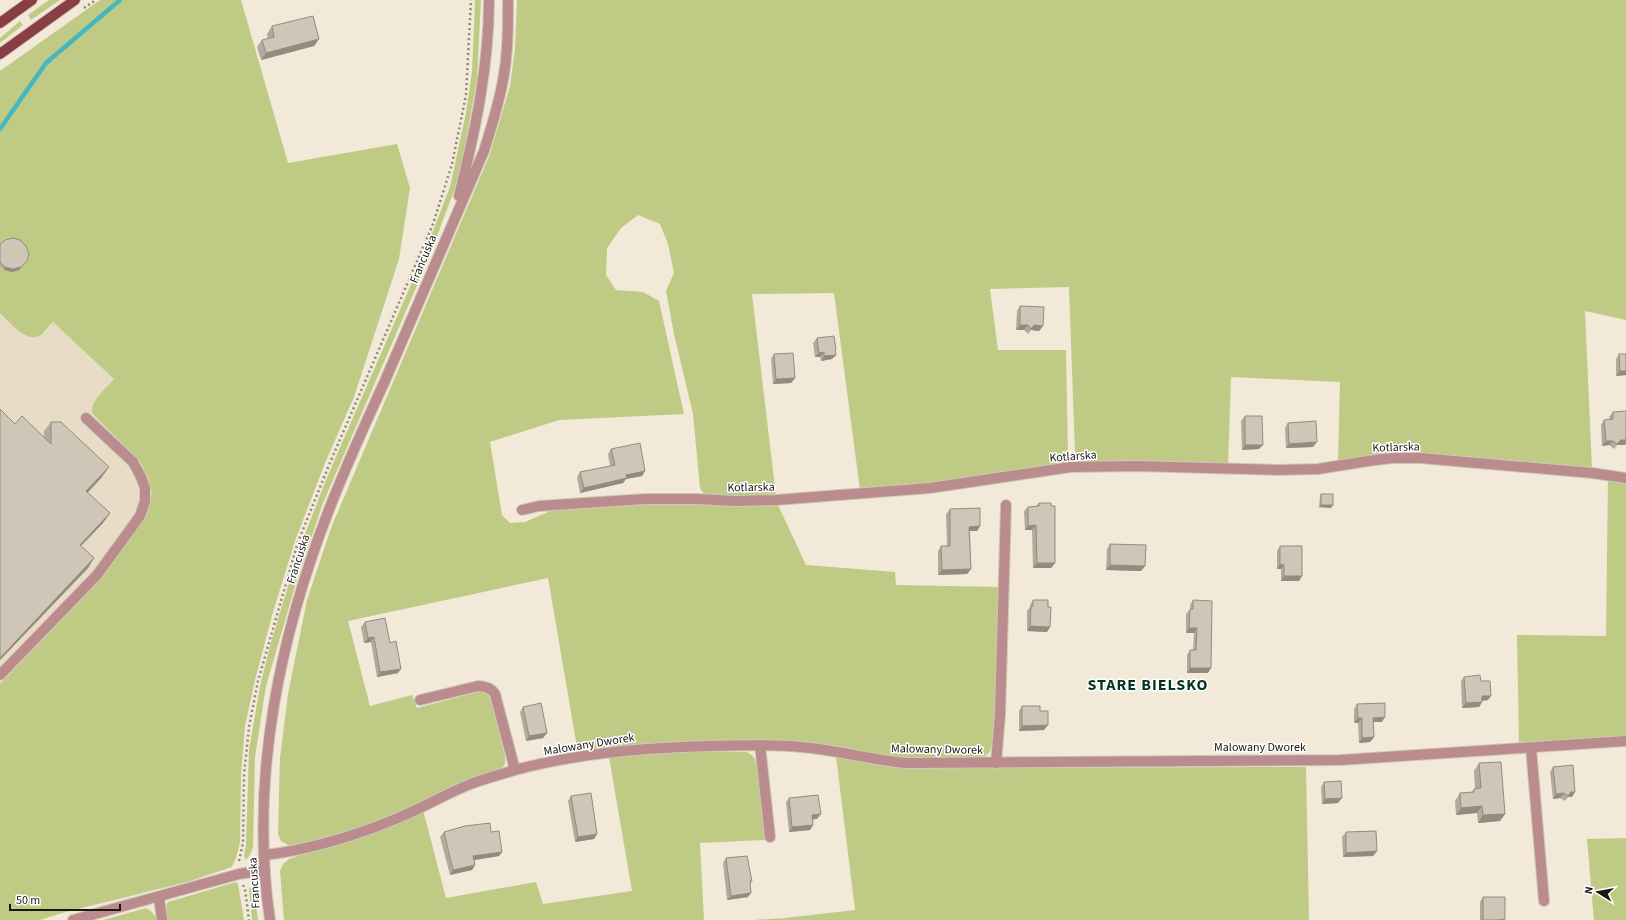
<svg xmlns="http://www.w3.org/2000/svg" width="1626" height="920" font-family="'Source Sans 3',sans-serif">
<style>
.built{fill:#e9dcc6}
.green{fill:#bfcb84}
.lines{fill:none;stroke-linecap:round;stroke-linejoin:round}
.stream{stroke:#47b6bd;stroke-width:4.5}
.minor-casing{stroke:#cfc7b9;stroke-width:12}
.major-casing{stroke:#cfc7b9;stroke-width:12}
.path{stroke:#8c867b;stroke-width:2.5;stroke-dasharray:2 3;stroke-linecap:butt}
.minor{stroke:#ba8c8e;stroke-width:10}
.major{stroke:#8a3d43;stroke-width:10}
.wall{fill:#b2aa9d}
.shaded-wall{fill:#918b80}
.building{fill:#cfc6b7;stroke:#918b80}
.labels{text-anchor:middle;stroke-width:3;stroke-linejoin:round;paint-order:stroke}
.street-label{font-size:12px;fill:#1a1711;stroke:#fff}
.district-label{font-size:16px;font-weight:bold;letter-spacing:1px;fill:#013524;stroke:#fff}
</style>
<rect width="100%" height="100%" fill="#f2e9d9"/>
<!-- built -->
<path class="built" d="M0,226L171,417L141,894L65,912L40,920H0Z"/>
<!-- green -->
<g class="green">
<path d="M49,0H60L31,20L28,15Z"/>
<path d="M100,0H241L288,163L397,144L410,188L399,259L354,397L325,463L295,541L273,612L255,680L245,726L241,775L240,842L237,855L232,867L187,882L65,912L40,920H0V684L103,577L142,522L147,511L152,493L148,478L141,463L92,413C91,399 106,389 114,379L53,322C49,325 46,330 42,334C28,346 10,322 0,313V71Z"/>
<path d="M475,0H481L477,79L463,157L455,188L428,260L323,503L296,583L266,686L255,757L253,847L250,855L246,860L244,856L246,845L249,750L260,686L271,642L301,544L328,475L423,257L450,187L466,113L472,72Z"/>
<path d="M517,0H1626V320L1585,311L1592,469L1479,460L1338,462L1340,382L1231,377L1228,465L1082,462L1075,454L1069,287L990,289L998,350H1066L1068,456L1066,460L1061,464L930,486L860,490L834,293L752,294L776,496C761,497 719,500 707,495C703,493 702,492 700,488L693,414L674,334L666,291L674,273L668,244L660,224L638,215L621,228L607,248L606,275L616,290L643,292L659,301L684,414L559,420L490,442L502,515L510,523L525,522L555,509L641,500L777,503L806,565L895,572L896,585L1001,587L995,739L989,753L981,759C951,758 920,761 891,757C862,752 833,744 804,742C776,740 748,741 719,741C672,742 625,744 578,753L548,578L348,621L370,706L412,695L417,708L481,691L487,694L491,700L505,756V764L501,769L378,822L311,842L296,846H290L281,841L278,834L280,758L288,694L307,600L331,528L490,154L510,86L515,49Z"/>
<path d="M20,21L23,25L0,43V38Z"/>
<path d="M1608,479L1626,481V738L1519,744L1517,635L1606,636Z"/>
<path d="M685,751L747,752L753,756L756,762L766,840L700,843L704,920H284L280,871L283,864L289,859L400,821L423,810L446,898L536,882L543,904L632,891L609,757L645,753Z"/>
<path d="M836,756L886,766L907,768L1306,767L1309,920H752L785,918L855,910Z"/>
<path d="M1626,838V920H1594L1587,839Z"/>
<path d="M236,882L238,884L244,920H167L166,906L168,902Z"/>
<path d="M249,887L254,891L258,920H252Z"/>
<path d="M146,908L152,912L158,920H103Z"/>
</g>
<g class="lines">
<!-- stream -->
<path class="stream" d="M0,129L46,63L120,0"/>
<!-- minor casing -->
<g class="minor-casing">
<g id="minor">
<path d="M459,196C475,132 489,66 489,0"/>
<path d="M522,510L539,506L645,499H697L735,501L776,500L930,488L1071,467L1137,466L1278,470L1318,469L1368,461L1392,458H1420L1592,473L1626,478"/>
<path d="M0,675L97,575L140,516L145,501V488L141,477L133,462L86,418"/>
<path d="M420,700L478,686C486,686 491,688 495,694L515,770"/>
<path d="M760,745L770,837"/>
<path d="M1531,748L1544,901"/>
<path d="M996,763L1000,715L1006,505"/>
<path d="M265,855C308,850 358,835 398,818C422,808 444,795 468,785C483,779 499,775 515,770C578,753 643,748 708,746C739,745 770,744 801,747C837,750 871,760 906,763L1341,760L1626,741"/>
<path d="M159,897L162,920"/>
<path d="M73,920L239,874L265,870"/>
<path d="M270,920C249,779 280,633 332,502C348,462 366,422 384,383C417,305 451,228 484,151C491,128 499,104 503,80C508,54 508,27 508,0"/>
</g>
</g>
<!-- major casing -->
<g class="major-casing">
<g id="major">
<path d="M0,23L32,0"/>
<path d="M0,54L75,0"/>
</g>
</g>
<!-- path -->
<g class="path">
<path d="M84,8L96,0"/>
<path d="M239,861L243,843L244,775L249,727L258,681L298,542L329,465L433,224L452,164L466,95L471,0"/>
<path d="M243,885L245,889L249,920"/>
</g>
<!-- minor -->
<use href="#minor" class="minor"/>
<!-- major -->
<use href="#major" class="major"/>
</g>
<!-- wall -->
<g class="wall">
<path d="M272,26L319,39L314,46L261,60L257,47L262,40L268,39L267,34Z"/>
<path d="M0,245L27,261L19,270L12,272L4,270L0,266Z"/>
<path d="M1020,306L1043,326L1039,331L1031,330L1028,334L1024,330H1016L1017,311Z"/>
<path d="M817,338L835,352L836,355L832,359L821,361L820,357H815L813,343Z"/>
<path d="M774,354L795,378L791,383L773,384L771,359Z"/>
<path d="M1619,354H1626V375L1616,376V359Z"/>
<path d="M0,409L15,424L44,437V431L51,422L102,477L87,492L110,513L103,523L81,546L94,558L88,568L0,660Z"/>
<path d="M1626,411V444L1625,445H1617L1614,449L1609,445L1602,446L1601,425L1604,420H1610L1609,417L1613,412Z"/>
<path d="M1245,416L1259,449L1242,450L1241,421Z"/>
<path d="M1288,423L1313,447L1286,448L1285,428Z"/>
<path d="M611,449L642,476L626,479L623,483L580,493L577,477L580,472L610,466L608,454Z"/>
<path d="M1321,494L1333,505L1331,508L1319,507L1320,496Z"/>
<path d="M1039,503L1055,563L1051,568H1033L1032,530H1025L1024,511L1028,507L1036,506Z"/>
<path d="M950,509L980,526L977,531H970L971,569L967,574L938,575V551L941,546H947L946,514Z"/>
<path d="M1110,544L1145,566L1141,571L1106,570L1107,549Z"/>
<path d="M1280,546L1302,576L1299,581H1281V569H1277V551Z"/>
<path d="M1033,600L1047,632L1027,631V611L1030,607V605Z"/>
<path d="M1193,600L1208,673H1187V655L1190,650H1193L1194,633H1186V614L1190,609V605Z"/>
<path d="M365,622L390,643L398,673L377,677L371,642L364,643L361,627Z"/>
<path d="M1464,677L1481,681L1488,700L1482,701V702L1479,707L1462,708L1461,681Z"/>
<path d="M1357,704L1382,722H1373L1374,737L1370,742L1359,743L1358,723H1354V709Z"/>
<path d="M1022,706L1040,711L1044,730L1019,731V711Z"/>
<path d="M523,707L547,733L543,738L526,741L520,712Z"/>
<path d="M1479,763L1505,814L1500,821L1478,823L1477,813L1456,815L1455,801L1460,793H1471L1474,789H1475L1474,771Z"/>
<path d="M1553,767L1572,797H1568L1565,801L1560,798L1553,799L1550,772Z"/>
<path d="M1324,782L1338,803L1322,804L1321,787Z"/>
<path d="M571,796L597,834L594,839L575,842L568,801Z"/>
<path d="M789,798L817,819H812L813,825L810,830L789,832L786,802Z"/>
<path d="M444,832H491L502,852L499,856L474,860L475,865L472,870L450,875L440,837Z"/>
<path d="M1346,832L1377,851L1373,856L1343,857L1342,837Z"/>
<path d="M726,858L752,881L750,884L748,897L727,900L723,863Z"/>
<path d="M1483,897L1505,919V920H1480V902Z"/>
</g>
<!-- shaded-wall -->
<g class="shaded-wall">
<path d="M319,39L314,46L261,60L266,53Z"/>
<path d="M27,261L19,270L12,272L4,270L5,267Z"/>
<path d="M1020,325H1028L1024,330H1016Z"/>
<path d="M1034,325L1043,326L1039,331L1031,330L1028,334Z"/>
<path d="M824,352L820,357H815L819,353Z"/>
<path d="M836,355L832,359L821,361L824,356Z"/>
<path d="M1620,371H1626V375L1616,376Z"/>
<path d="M795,378L791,383L773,384L776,379Z"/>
<path d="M1621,440H1626L1625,445H1617L1614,449Z"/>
<path d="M1606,441H1613L1609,445L1602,446Z"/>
<path d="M1317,442L1313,447L1286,448L1289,444Z"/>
<path d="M1245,445H1263L1259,449L1242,450Z"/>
<path d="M109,467L102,477L80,501L86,491Z"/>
<path d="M645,471L642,476L626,479L623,483L580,493L584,488L626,475Z"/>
<path d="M1321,505H1333L1331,508L1319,507Z"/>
<path d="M110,513L103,523L73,554L80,545Z"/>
<path d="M1036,525L1032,530H1025L1028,526Z"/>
<path d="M980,526L977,531H966L969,527Z"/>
<path d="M94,558L88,568L0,660V658Z"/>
<path d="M1037,563H1055L1051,568H1033Z"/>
<path d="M1280,564L1284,565L1281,569H1277Z"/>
<path d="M1110,565L1145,566L1141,571L1106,570Z"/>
<path d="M971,569L967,574L938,575L942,570Z"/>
<path d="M1284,576H1302L1299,581H1281Z"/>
<path d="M1030,626L1050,627L1047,632L1027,631Z"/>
<path d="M1189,628H1197L1194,633H1186Z"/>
<path d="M374,637L371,642L364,643L368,638Z"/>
<path d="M1190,668H1211L1208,673H1187Z"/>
<path d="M401,669L398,673L377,677L380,672Z"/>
<path d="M1482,696H1491L1488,700L1478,701Z"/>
<path d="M1482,702L1479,707L1462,708L1466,703Z"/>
<path d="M1385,717L1382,722H1369L1373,718Z"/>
<path d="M1358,718H1362L1358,723H1354Z"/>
<path d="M1048,725L1044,730L1019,731L1022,726Z"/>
<path d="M547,733L543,738L526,741L529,736Z"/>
<path d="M1374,737L1370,742L1359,743L1362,738Z"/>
<path d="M1571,792H1575L1572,797H1567Z"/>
<path d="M1564,793L1560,798L1553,799L1556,794Z"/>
<path d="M1342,798L1338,803L1322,804L1325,799Z"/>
<path d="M1482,806L1477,813L1456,815L1461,808Z"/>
<path d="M821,814L817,819L809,820L812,815Z"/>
<path d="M1505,814L1500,821L1478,823L1483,815Z"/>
<path d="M813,825L810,830L789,832L792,827Z"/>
<path d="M597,834L594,839L575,842L578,837Z"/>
<path d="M1377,851L1373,856L1343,857L1346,853Z"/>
<path d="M502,852L499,856L469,861L473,856Z"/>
<path d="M475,865L472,870L450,875L453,870Z"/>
<path d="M751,893L748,897L727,900L731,896Z"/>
</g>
<!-- building -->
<g class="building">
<path d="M313,16L319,39L266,53L262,40L274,37L272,26Z"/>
<path d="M13,238L20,240L26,246L29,254L27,261L21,267L13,269L5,267L0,262V245L5,240Z"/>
<path d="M1020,306L1044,307L1043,326L1034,325L1031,329L1028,325H1020Z"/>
<path d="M834,336L836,350H835L836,355L824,356V352L819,353L817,338Z"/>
<path d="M793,353L795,378L776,379L774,354Z"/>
<path d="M1619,354H1626V371H1620Z"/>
<path d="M0,409L15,424L22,416L51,444V422H61L109,467L86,491L110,513L80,545L94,558L0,658Z"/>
<path d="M1626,411V440H1621L1617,444L1613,441H1606L1604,420L1613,419V412Z"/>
<path d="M1245,416H1262L1263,445H1245Z"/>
<path d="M1316,421L1317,442L1289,444L1288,423Z"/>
<path d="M640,443L645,471L626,475L627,478L584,488L580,472L615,465L611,449Z"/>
<rect x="1321" y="494" width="12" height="11"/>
<path d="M1039,503H1051V506H1055V563H1037L1036,525L1028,526V507L1039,506Z"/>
<path d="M980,508V526L969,527L971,569L942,570L941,546H950V509Z"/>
<path d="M1110,544L1146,545L1145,566L1110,565Z"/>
<path d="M1280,546H1302V576H1284V565L1280,564Z"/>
<path d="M1033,600H1048V607H1051L1050,627L1030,626L1031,606H1033Z"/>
<path d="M1193,600L1212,601L1211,668H1190V650H1196L1197,628H1189L1190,609H1193Z"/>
<path d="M385,618L390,643L396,641L401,669L380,672L374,637L368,638L365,622Z"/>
<path d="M1480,675L1481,681H1490L1491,696H1482V702L1466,703L1464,677Z"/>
<path d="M541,703L547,733L529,736L523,707Z"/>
<path d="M1385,703V717L1373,718L1374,737L1362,738V718H1358L1357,704Z"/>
<path d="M1022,706H1040V711H1048V725L1022,726Z"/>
<path d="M1501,762L1505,814L1483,815L1482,806L1461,808L1460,793L1474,792V789L1481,788L1479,763Z"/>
<path d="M1573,765L1575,792H1571L1568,796L1564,793L1556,794L1553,767Z"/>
<path d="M1341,781L1342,798L1325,799L1324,782Z"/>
<path d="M591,793L597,834L578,837L571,796Z"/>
<path d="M818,795L821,814L812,815L813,825L792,827L789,798Z"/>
<path d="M490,823L491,832L499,831L502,852L473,856L475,865L453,870L444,832L465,826Z"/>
<path d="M1376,831L1377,851L1346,853V832Z"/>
<path d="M747,856L752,881H750L751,893L731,896L726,858Z"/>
<path d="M1483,897H1505V919L1498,920H1483Z"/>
</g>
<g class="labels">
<!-- street labels -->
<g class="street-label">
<text transform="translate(423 259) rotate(-67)" y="4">Francuska</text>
<text transform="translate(1396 447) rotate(-2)" y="4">Kotlarska</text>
<text transform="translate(1073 456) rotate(-4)" y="4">Kotlarska</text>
<text transform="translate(751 487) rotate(-1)" y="4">Kotlarska</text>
<text transform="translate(298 559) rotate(-72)" y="4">Francuska</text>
<text transform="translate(589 744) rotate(-9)" y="4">Malowany Dworek</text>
<text x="1260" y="751">Malowany Dworek</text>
<text transform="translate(937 749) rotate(1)" y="4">Malowany Dworek</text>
<text transform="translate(254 883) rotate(-94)" y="4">Francuska</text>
</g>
<!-- district labels -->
<g class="district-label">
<text x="1148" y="690">STARE BIELSKO</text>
</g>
</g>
<!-- north arrow -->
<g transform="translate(1598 892) rotate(281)" stroke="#ffffff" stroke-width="3" paint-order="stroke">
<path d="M0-3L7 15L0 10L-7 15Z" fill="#1a1711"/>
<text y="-6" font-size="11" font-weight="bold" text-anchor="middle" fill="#1a1711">N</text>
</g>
<!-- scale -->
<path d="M10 904v6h110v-6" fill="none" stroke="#1a1711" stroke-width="2"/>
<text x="16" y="904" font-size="12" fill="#1a1711" stroke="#ffffff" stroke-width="3" paint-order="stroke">50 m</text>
</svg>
